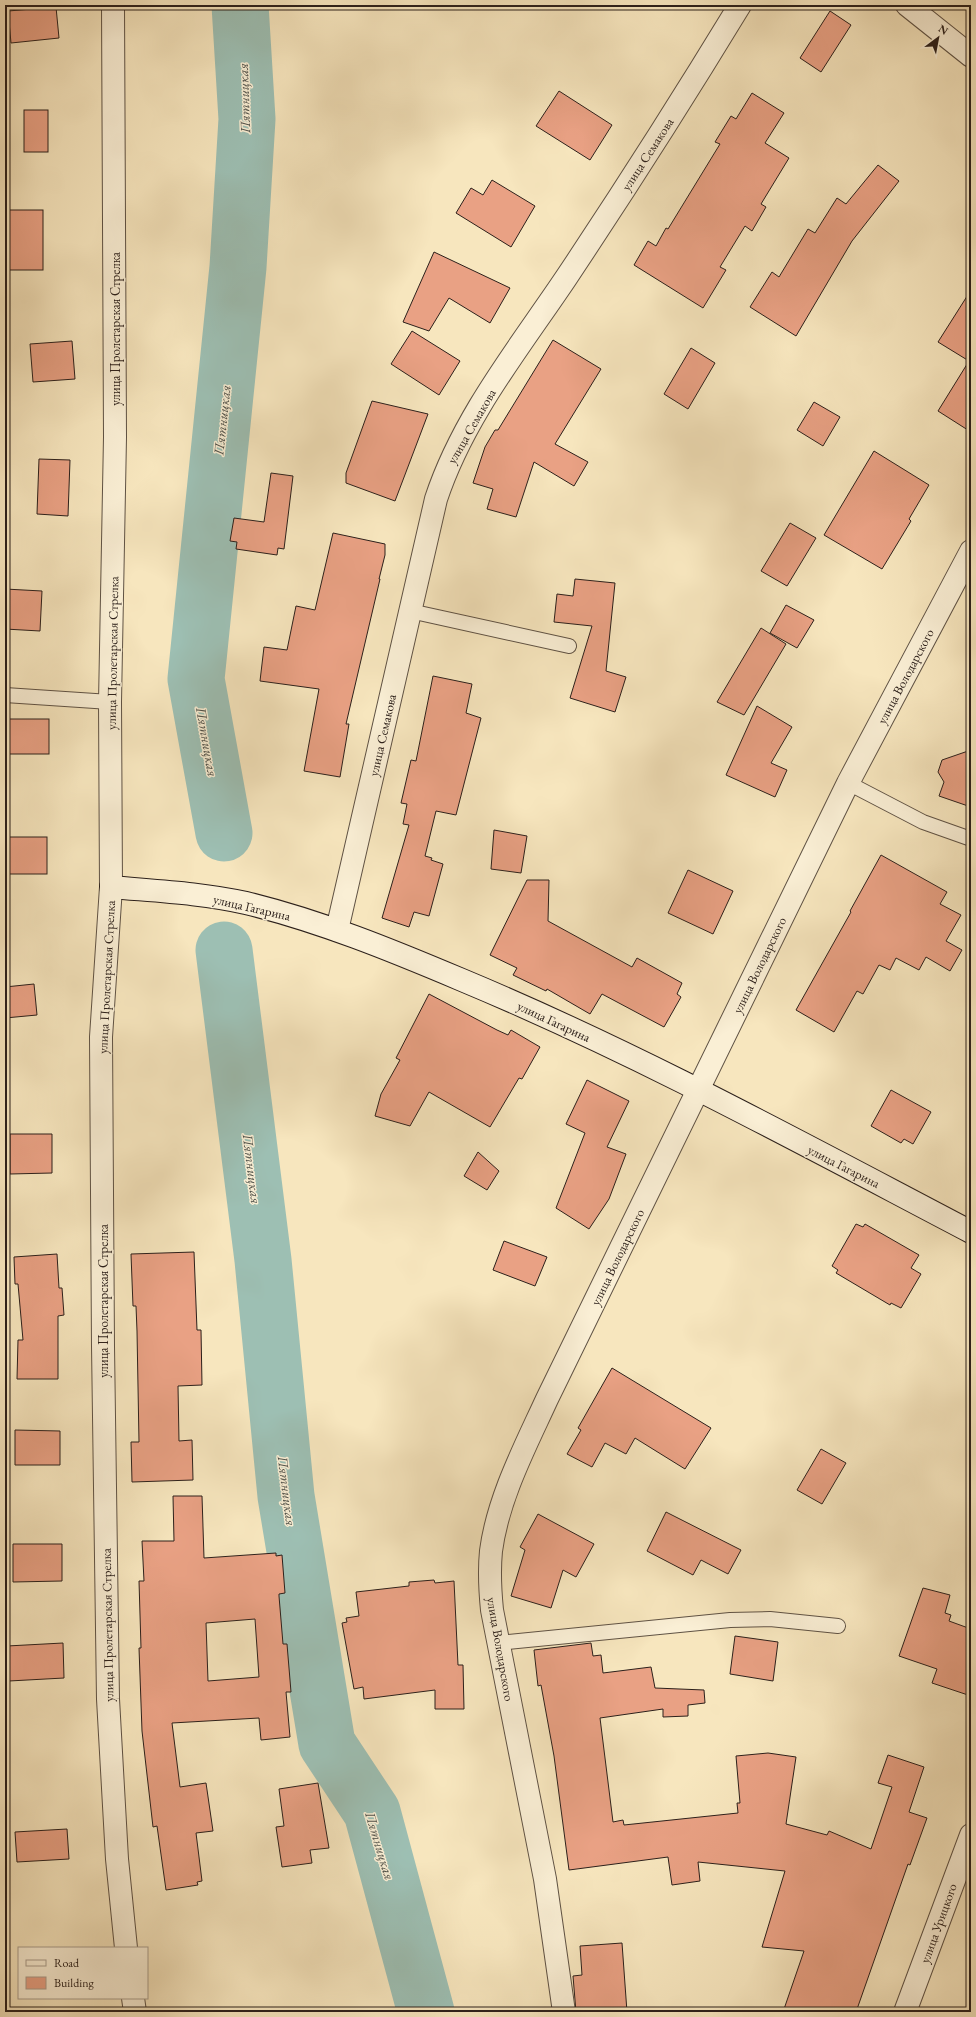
<svg xmlns="http://www.w3.org/2000/svg" width="976" height="2017" font-family="'EB Garamond',serif">
<style>
.lines{fill:none;stroke-linecap:round;stroke-linejoin:round}
.river{stroke:#9dbfb3;stroke-width:57}
.building{fill:#e9a184;stroke:#2c201b;fill-rule:evenodd}
.service-casing{stroke:#5f5244;stroke-width:16}
.minor-casing{stroke:#5f5244;stroke-width:24}
.tertiary-casing{stroke:#5f5244;stroke-width:24}
.secondary-casing{stroke:#2c201b;stroke-width:24}
.service{stroke:#faefd5;stroke-width:14}
.minor{stroke:#faefd5;stroke-width:22}
.tertiary{stroke:#faefd5;stroke-width:22}
.secondary{stroke:#faefd5;stroke-width:22}
.labels{text-anchor:middle;stroke-width:3;stroke-linejoin:round;paint-order:stroke}
.street-label{font-size:13px;fill:#2c201b;stroke:#faefd5}
.water-label{font-size:14px;font-style:italic;fill:#4e5049;stroke:#faefd5}
</style>
<rect width="100%" height="100%" fill="#f7e6be"/>
<filter id="stains"><feTurbulence type="fractalNoise" baseFrequency=".005" numOctaves="4"/><feColorMatrix values="0 0 0 0 .2 0 0 0 0 .09 0 0 0 0 .02 0 0 0 .5 -.17"/></filter>
<radialGradient id="worn" r=".72"><stop offset=".6" stop-color="#630" stop-opacity="0"/><stop offset="1" stop-color="#630" stop-opacity=".3"/></radialGradient>
<g class="lines">
<!-- river -->
<g class="river">
<path d="M224,833L196,679L238,267L247,119L240,5"/>
<path d="M224,950L263,1260L286,1496L327,1744L372,1812L426,2012"/>
</g>
</g>
<!-- building -->
<g class="building">
<path d="M56,7L59,38L11,43L8,11Z"/>
<path d="M830,11L851,25L821,72L800,58Z"/>
<path d="M559,91L612,125L590,160L536,126Z"/>
<path d="M752,93L784,113L765,143L789,158L761,204L766,207L752,231L745,226L720,267L726,270L703,308L634,265L648,241L656,246L666,228L668,229L720,144L715,142L731,116L736,119Z"/>
<rect x="24" y="110" width="24" height="42"/>
<path d="M878,165L899,181L852,241L796,336L750,307L772,272L779,277L808,229L815,233L837,198L846,204Z"/>
<path d="M492,180L535,206L511,247L456,213L471,188L483,195Z"/>
<rect x="5" y="210" width="38" height="60"/>
<path d="M434,252L510,288L490,323L449,298L429,331L403,322Z"/>
<path d="M971,290V432L938,411L969,361L938,342Z"/>
<path d="M412,331L460,361L439,395L391,364Z"/>
<path d="M553,340L601,369L555,444L588,462L574,486L534,462L516,517L487,509L493,489L473,483L485,447L495,430H498Z"/>
<path d="M72,341L75,379L33,382L30,344Z"/>
<path d="M691,348L715,363L688,409L664,394Z"/>
<path d="M372,401L428,414L395,501L346,483V473Z"/>
<path d="M814,402L840,417L823,446L797,430Z"/>
<path d="M874,451L929,485L909,519L911,521L882,569L824,535Z"/>
<path d="M39,459L70,460L68,516L37,514Z"/>
<path d="M271,473L293,476L284,549L278,548L277,555L236,549L237,542L230,541L234,518L264,522Z"/>
<path d="M790,523L816,538L787,586L761,571Z"/>
<path d="M333,533L385,544V555L379,579H380L346,724H349L340,777L304,771L319,689L260,681L264,647L287,650L296,606L315,610Z"/>
<path d="M575,579L615,583L606,671L626,677L615,712L570,698L592,626L554,622L557,594L573,596Z"/>
<path d="M5,589L42,591L40,631L5,629Z"/>
<path d="M786,605L814,620L797,648L770,633Z"/>
<path d="M761,628L786,644L744,715L717,702Z"/>
<path d="M433,676L472,684L466,713L481,718L456,815L436,811L425,856L432,858L431,860L443,864L429,916L414,912L409,927L382,918L409,825L403,824L407,804L401,803L411,760L416,761Z"/>
<path d="M757,706L792,727L771,763L787,770L775,797L726,775Z"/>
<rect x="8" y="719" width="41" height="35"/>
<path d="M971,750V807L939,796L944,782L938,772L942,760Z"/>
<path d="M494,830L527,836L521,873L491,869Z"/>
<rect x="5" y="837" width="42" height="37"/>
<path d="M881,855L947,892L940,904L961,915L946,941L962,950L950,971L926,957L919,970L896,958L890,970L879,965L863,994L857,991L834,1032L796,1010L851,912L850,911Z"/>
<path d="M688,870L733,891L713,934L668,913Z"/>
<path d="M527,880H549L548,921L632,967L637,958L682,983L677,994L681,997L664,1027L602,994L590,1014L547,989L546,991L513,975L517,968L490,955Z"/>
<path d="M34,984L37,1015L5,1018V987Z"/>
<path d="M429,994L497,1030L508,1035L511,1030L540,1047L522,1079L519,1078L490,1127L429,1092L410,1126L375,1116L381,1094L400,1060L396,1058Z"/>
<path d="M587,1080L629,1101L607,1147L626,1154L609,1199L589,1229L556,1208L585,1133L566,1124Z"/>
<path d="M891,1090L931,1112L913,1144L904,1139L901,1143L871,1126Z"/>
<path d="M10,1134H52V1173L10,1174Z"/>
<path d="M478,1152L499,1171L487,1190L464,1176Z"/>
<path d="M856,1224L863,1227L865,1224L919,1255L911,1268L921,1274L901,1308L891,1303L890,1305L836,1273L838,1270L832,1266Z"/>
<path d="M504,1241L547,1257L535,1286L493,1270Z"/>
<path d="M194,1252L197,1330H201L202,1385L178,1386L179,1441L192,1440L193,1480L132,1482L131,1442H139L137,1331L136,1306H133L131,1254Z"/>
<path d="M57,1254L59,1288H62L64,1315L58,1316V1379H17L18,1340H23L18,1284H15L14,1257Z"/>
<path d="M612,1368L711,1428L685,1469L635,1438L626,1454L605,1443L592,1467L567,1454L581,1430L578,1428Z"/>
<path d="M15,1430L60,1431V1465H15Z"/>
<path d="M821,1449L846,1463L822,1504L797,1490Z"/>
<path d="M173,1496H202L204,1558L276,1553V1556L282,1555L285,1593L279,1594V1596L283,1644H287L291,1692H286L290,1737L261,1740L259,1718L172,1723L180,1787L206,1783L213,1831L196,1833L202,1881L197,1882L198,1885L166,1890L157,1826L153,1827L142,1731L139,1648H141L139,1581H144L142,1541H174ZM255,1619L259,1677L208,1681L206,1623Z"/>
<path d="M666,1512L741,1550L728,1574L701,1560L693,1575L647,1551Z"/>
<path d="M538,1514L594,1544L576,1577L563,1570L551,1608L511,1596L525,1550L520,1547Z"/>
<path d="M13,1544H62V1581L13,1582Z"/>
<path d="M434,1580L435,1583L454,1581L458,1665H463L464,1709H435V1690L364,1699L363,1687L354,1689L342,1623L347,1622L346,1618L359,1616L356,1592L409,1586V1582Z"/>
<path d="M923,1588L950,1595L945,1613L951,1615L949,1621L971,1629V1696L932,1683L937,1669L899,1656Z"/>
<path d="M735,1636L778,1642L773,1681L730,1674Z"/>
<path d="M63,1643L64,1678L9,1681L7,1646Z"/>
<path d="M591,1643L593,1656L601,1655L603,1673L651,1667L655,1688L704,1690L705,1703L688,1705V1716L663,1717V1709L600,1718L613,1822L623,1820L624,1825L738,1813L737,1803H740L736,1756L768,1753L796,1757L786,1824L827,1835L829,1831L871,1849L892,1787L878,1783L888,1755L924,1767L909,1812L927,1818L910,1865L908,1864L856,2012H783L804,1951L762,1947L785,1871L698,1862L700,1881L672,1885L668,1857L569,1870L554,1756L541,1685L538,1686L534,1650Z"/>
<path d="M318,1783L329,1848L310,1850L312,1863L282,1867L276,1827L284,1826L279,1789Z"/>
<path d="M67,1829L69,1859L17,1862L15,1832Z"/>
<path d="M622,1943L627,2012H576L573,1976L582,1975L580,1946Z"/>
</g>
<g class="lines">
<!-- service casing -->
<g class="service-casing">
<g id="service">
<path d="M410,611L569,646"/>
<path d="M5,695L110,702"/>
<path d="M848,783L923,822L971,839"/>
<path d="M498,1643L730,1620L770,1619L838,1626"/>
</g>
</g>
<!-- minor casing -->
<g class="minor-casing">
<g id="minor">
<path d="M907,5L971,56"/>
<path d="M337,930L436,499C463,417 519,348 566,278C626,188 684,97 740,5"/>
<path d="M564,2012L545,1879L492,1610C490,1590 489,1571 491,1551C498,1498 525,1447 547,1399L848,783L971,551"/>
<path d="M905,2012L971,1835"/>
</g>
</g>
<!-- tertiary casing -->
<g class="tertiary-casing">
<g id="tertiary">
<path d="M113,5L115,437L110,702L111,887L101,1037L103,1346L108,1699L117,1859L126,1948"/>
<path d="M133,1998L135,2012"/>
</g>
</g>
<!-- secondary casing -->
<g class="secondary-casing">
<path id="secondary" d="M111,887C155,891 202,893 246,903C320,921 391,950 462,980C637,1053 803,1144 971,1232"/>
</g>
<!-- service -->
<use href="#service" class="service"/>
<!-- minor -->
<use href="#minor" class="minor"/>
<!-- tertiary -->
<use href="#tertiary" class="tertiary"/>
<!-- secondary -->
<use href="#secondary" class="secondary"/>
</g>
<g class="labels">
<!-- street labels -->
<g class="street-label">
<text transform="translate(647 154) rotate(-57)" y="5">улица Семакова</text>
<text transform="translate(115 329) rotate(-90)" y="5">улица Пролетарская Стрелка</text>
<text transform="translate(471 426) rotate(-60)" y="5">улица Семакова</text>
<text transform="translate(112 653) rotate(-89)" y="5">улица Пролетарская Стрелка</text>
<text transform="translate(905 676) rotate(-62)" y="5">улица Володарского</text>
<text transform="translate(382 735) rotate(-77)" y="5">улица Семакова</text>
<text transform="translate(252 907) rotate(13)" y="5">улица Гагарина</text>
<text transform="translate(759 965) rotate(-64)" y="5">улица Володарского</text>
<text transform="translate(106 977) rotate(-87)" y="5">улица Пролетарская Стрелка</text>
<text transform="translate(554 1021) rotate(25)" y="5">улица Гагарина</text>
<text transform="translate(844 1166) rotate(27)" y="5">улица Гагарина</text>
<text transform="translate(617 1257) rotate(-64)" y="5">улица Володарского</text>
<text transform="translate(103 1301) rotate(-90)" y="5">улица Пролетарская Стрелка</text>
<text transform="translate(107 1625) rotate(-91)" y="5">улица Пролетарская Стрелка</text>
<text transform="translate(501 1649) rotate(80)" y="5">улица Володарского</text>
<text transform="translate(938 1923) rotate(-70)" y="5">улица Урицкого</text>
</g>
<!-- water labels -->
<g class="water-label">
<text transform="translate(244 98) rotate(-92)" y="5">Пятницкая</text>
<text transform="translate(222 420) rotate(-84)" y="5">Пятницкая</text>
<text transform="translate(207 742) rotate(80)" y="5">Пятницкая</text>
<text transform="translate(252 1169) rotate(83)" y="5">Пятницкая</text>
<text transform="translate(287 1491) rotate(83)" y="5">Пятницкая</text>
<text transform="translate(380 1846) rotate(73)" y="5">Пятницкая</text>
</g>
</g>
<!-- margin -->
<rect width="976" height="2017" fill="none" stroke="#f7e6be" stroke-width="20"/>
<rect x="6" y="6" width="964" height="2005" fill="none" stroke="#2c201b" stroke-width="2"/>
<rect x="10" y="10" width="956" height="1997" fill="none" stroke="#2c201b"/>
<!-- legend -->
<rect x="18" y="1947" width="130" height="52" fill="#faefd5" stroke="#a89c8b"/>
<rect x="26" y="1960" width="20" height="6" fill="#faefd5" stroke="#a89c8b"/>
<text x="54" y="1967" font-size="12" fill="#2c201b">Road</text>
<rect x="26" y="1977" width="20" height="12" fill="#e9a184" stroke="#a89c8b"/>
<text x="54" y="1987" font-size="12" fill="#2c201b">Building</text>
<!-- north arrow -->
<g transform="translate(938 38) rotate(32)" stroke="#faefd5" stroke-width="3" paint-order="stroke">
<path d="M0-3L7 15L0 10L-7 15Z" fill="#2c201b"/>
<text y="-6" font-size="11" font-weight="bold" text-anchor="middle" fill="#2c201b">N</text>
</g>
<rect width="100%" height="100%" filter="url(#stains)"/>
<rect width="100%" height="100%" fill="url(#worn)"/>
</svg>
